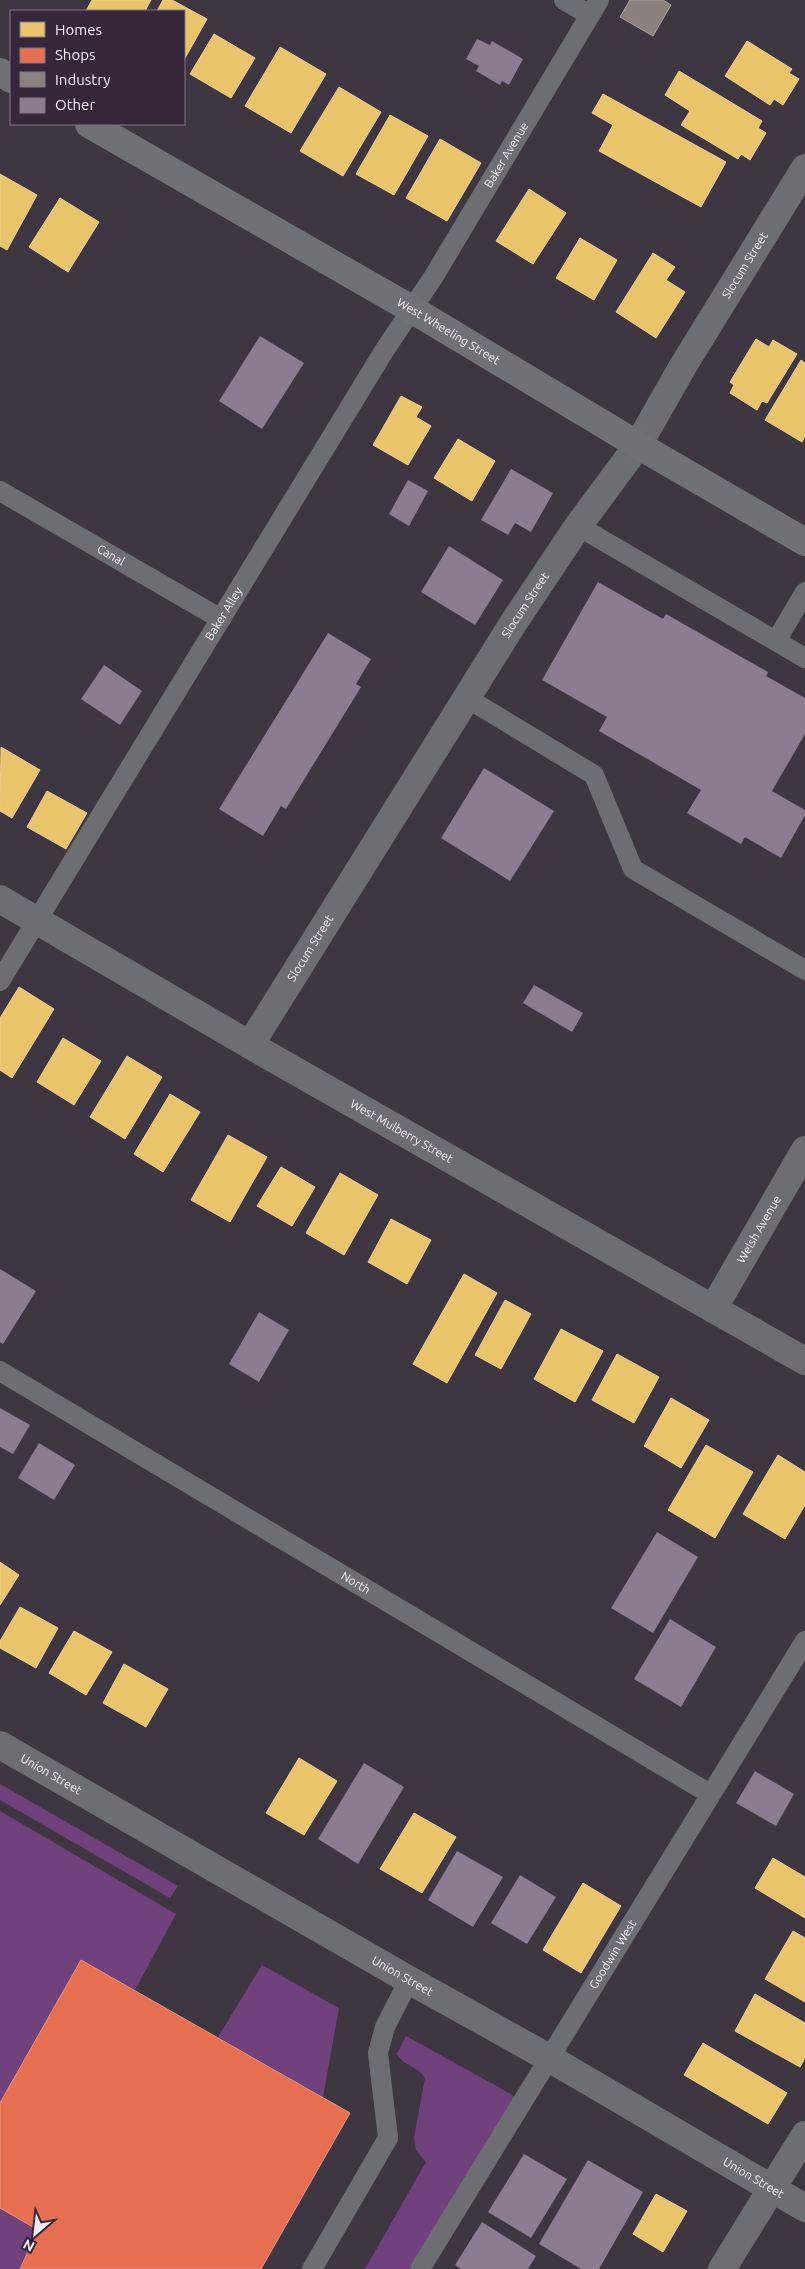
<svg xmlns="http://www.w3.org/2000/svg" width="805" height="2269" font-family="Ubuntu,sans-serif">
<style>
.green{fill:#71417e}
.homes{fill:#e9c46a;stroke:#edd095}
.shops{fill:#e76f51;stroke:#ec9584}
.industry{fill:#8a817c;stroke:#aba1a2}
.building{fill:#8c7c91}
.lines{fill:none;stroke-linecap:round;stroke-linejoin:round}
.lane{stroke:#6d6e71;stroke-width:20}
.street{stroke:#6d6e71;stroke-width:28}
.secondary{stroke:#707174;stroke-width:28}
.labels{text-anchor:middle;stroke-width:5;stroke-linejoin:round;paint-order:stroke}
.street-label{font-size:12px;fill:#f7edfa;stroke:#36273a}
</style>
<rect width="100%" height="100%" fill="#3e3641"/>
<!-- green -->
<g class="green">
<path d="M0,1784L178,1886L170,1898L0,1800Z"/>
<path d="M0,1811L176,1914L135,1990L81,1960L0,2103Z"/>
<path d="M262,1965L339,2008L323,2097L218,2037Z"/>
<path d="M406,2036L511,2094L515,2098L409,2269H365L426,2162L416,2150L414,2137L425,2078C418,2066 403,2066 397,2054Z"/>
<path d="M0,2208L38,2230L20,2269H0Z"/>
</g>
<!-- homes -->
<g class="homes">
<path d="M92,0H151L145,11H86Z"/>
<path d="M163,0H172L207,19L184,60V11H157Z"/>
<path d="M214,34L255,58L231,98L190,74Z"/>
<path d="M747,41L792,69L789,73L799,79L783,105L774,99L770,105L725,76Z"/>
<path d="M280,47L326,74L291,133L245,106Z"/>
<path d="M679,71L762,121L758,128L766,133L750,160L741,154L738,159L681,125L690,111L665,95Z"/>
<path d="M339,87L381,112L343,176L300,151Z"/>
<path d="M603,94L726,162L701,207L599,151L613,125L592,113Z"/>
<path d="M390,115L428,136L394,195L356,174Z"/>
<path d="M440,139L481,163L447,221L406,198Z"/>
<path d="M0,174L37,195L7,250L0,246Z"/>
<path d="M529,189L566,213L533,264L496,241Z"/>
<path d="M60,198L99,222L68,272L29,247Z"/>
<path d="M580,238L617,260L594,300L556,278Z"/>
<path d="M653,253L675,267L666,280L685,292L656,338L616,312Z"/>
<path d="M756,339L769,347L773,340L797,354L767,403L762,401L757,410L730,393L734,385L730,382Z"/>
<path d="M801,360L805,363V436L802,442L765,420Z"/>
<path d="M401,396L422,407L416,417L431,426L408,465L373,445Z"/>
<path d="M458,439L495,461L472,501L434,478Z"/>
<path d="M1,747L40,770L12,818L0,811Z"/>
<path d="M47,791L87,813L66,849L27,827Z"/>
<path d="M19,987L54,1009L12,1078L0,1070V1018Z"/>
<path d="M63,1038L101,1061L74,1105L37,1082Z"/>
<path d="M127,1056L162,1077L125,1139L90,1117Z"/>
<path d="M170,1094L200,1112L163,1172L134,1154Z"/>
<path d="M228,1135L267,1157L230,1222L191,1200Z"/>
<path d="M281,1167L315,1187L292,1226L257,1206Z"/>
<path d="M340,1173L378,1195L344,1255L306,1233Z"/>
<path d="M391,1219L431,1240L407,1284L368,1262Z"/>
<path d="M464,1274L497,1293L447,1383L413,1364Z"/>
<path d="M505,1300L531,1314L501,1369L475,1355Z"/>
<path d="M561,1329L603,1351L575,1402L534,1379Z"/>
<path d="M617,1354L659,1377L634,1423L592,1400Z"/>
<path d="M671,1398L709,1420L681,1468L644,1446Z"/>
<path d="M706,1445L753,1472L715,1538L668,1510Z"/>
<path d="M778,1455L805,1472V1505L785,1539L743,1514Z"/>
<path d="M0,1562L19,1575L0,1605Z"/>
<path d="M20,1607L58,1628L36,1668L0,1648V1641Z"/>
<path d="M74,1631L112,1652L86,1695L49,1673Z"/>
<path d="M124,1664L168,1689L146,1727L103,1703Z"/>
<path d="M299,1758L337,1781L304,1835L266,1813Z"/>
<path d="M414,1813L456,1837L422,1893L380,1869Z"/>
<path d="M773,1858L805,1877V1918L755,1888Z"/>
<path d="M583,1883L621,1906L581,1973L543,1950Z"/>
<path d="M793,1931L805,1938V2002L765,1979Z"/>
<path d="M755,1994L805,2023V2058L800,2067L735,2031Z"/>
<path d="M703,2043L787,2093L768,2124L684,2075Z"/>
<path d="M656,2194L687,2211L663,2252L633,2234Z"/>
</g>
<!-- shops -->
<path class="shops" d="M81,1960L350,2113L261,2269H20L38,2230L0,2208V2103Z"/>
<!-- industry -->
<path class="industry" d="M630,0H663L671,5L653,36L620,17Z"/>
<!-- building -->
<g class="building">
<path d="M477,39L490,45L492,41L523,59L509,85L502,81L500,85L476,71L479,66L466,59Z"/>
<path d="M260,336L304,363L262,429L219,401Z"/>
<path d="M511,469L553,493L531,532L515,523L508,535L481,520Z"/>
<path d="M408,480L428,491L409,526L389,514Z"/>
<path d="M449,546L503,580L475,625L421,592Z"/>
<path d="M598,582L663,619L666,614L768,672L766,676L805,698V734L772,791L805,810V815L781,858L745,837L741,844L687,813L701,790L599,731L607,717L542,680Z"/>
<path d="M328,633L371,659L356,684L361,687L286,809L281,806L263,836L219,809Z"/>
<path d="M104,665L142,691L120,725L81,699Z"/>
<path d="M484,768L554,811L510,881L441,838Z"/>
<path d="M534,985L583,1013L572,1032L523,1003Z"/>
<path d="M0,1269L36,1291L3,1344L0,1342Z"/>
<path d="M259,1312L289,1330L259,1382L229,1364Z"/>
<path d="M0,1408L30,1425L13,1454L0,1447Z"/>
<path d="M39,1443L75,1465L54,1500L18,1478Z"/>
<path d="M657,1532L698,1557L653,1633L611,1608Z"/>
<path d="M670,1619L716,1647L681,1707L634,1679Z"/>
<path d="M364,1763L404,1787L358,1864L318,1839Z"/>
<path d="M755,1771L794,1794L776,1826L736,1803Z"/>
<path d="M457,1851L503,1877L473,1927L428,1900Z"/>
<path d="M520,1875L556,1897L527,1944L491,1923Z"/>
<path d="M524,2154L567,2179L531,2238L488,2212Z"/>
<path d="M588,2160L643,2192L599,2269H581L539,2244Z"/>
<path d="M482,2222L536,2256L528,2269H461L455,2265Z"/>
</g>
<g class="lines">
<!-- lane -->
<g class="lane">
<path d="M564,0L590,15"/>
<path id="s1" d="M0,491L221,619"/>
<path d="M578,526L805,658"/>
<path d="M776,641L805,592"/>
<path d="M467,698L594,775L633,869L805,970"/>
<path id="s2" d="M0,981L384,351L434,276L599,0"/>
<path id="s3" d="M0,1371L710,1794"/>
<path d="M312,2269L388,2138L378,2053L385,2027L409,1980"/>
<path id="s4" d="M420,2269L805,1641"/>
</g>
<!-- street -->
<g class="street">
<path id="s5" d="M0,899L250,1045L805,1361"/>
<path id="s6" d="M250,1045L514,622L578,526L638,445L683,366L805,168"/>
<path id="s7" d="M713,1309L805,1150"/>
<path id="s8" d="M0,1745L409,1980L549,2058L805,2208"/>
<path d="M722,2269L805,2135"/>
</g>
<!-- secondary -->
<g class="secondary">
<path d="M0,72L11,79"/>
<path id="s9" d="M89,124L413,310L638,445L805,542"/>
</g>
</g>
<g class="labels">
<!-- street labels -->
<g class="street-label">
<text dy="4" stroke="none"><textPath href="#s2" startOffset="969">Baker Avenue</textPath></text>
<text dy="4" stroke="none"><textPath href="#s6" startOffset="924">Slocum Street</textPath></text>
<text dy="4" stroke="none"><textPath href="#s9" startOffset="415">West Wheeling Street</textPath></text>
<text dy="4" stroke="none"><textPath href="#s1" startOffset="128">Canal</textPath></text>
<text dy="4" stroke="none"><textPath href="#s6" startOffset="519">Slocum Street</textPath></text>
<text dy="4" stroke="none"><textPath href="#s2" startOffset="430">Baker Alley</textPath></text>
<text dy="4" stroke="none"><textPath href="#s6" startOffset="114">Slocum Street</textPath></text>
<text dy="4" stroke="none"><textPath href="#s5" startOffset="464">West Mulberry Street</textPath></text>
<text dy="4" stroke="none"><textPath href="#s7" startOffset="92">Welsh Avenue</textPath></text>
<text dy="4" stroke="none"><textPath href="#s3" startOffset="414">North</textPath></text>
<text dy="4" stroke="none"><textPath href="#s8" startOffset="59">Union Street</textPath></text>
<text dy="4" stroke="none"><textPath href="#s4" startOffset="369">Goodwin West</textPath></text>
<text dy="4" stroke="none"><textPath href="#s8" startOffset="464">Union Street</textPath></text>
<text dy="4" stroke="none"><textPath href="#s8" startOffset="869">Union Street</textPath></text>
</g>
</g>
<!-- legend -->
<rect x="10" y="10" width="175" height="115" fill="#36273a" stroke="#837687"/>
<rect x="20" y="22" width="25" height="15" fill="#e9c46a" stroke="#837687"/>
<text x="55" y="35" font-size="15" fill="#f7edfa">Homes</text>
<rect x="20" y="48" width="25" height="15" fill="#e76f51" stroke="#837687"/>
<text x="55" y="60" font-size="15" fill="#f7edfa">Shops</text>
<rect x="20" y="72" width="25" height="15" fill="#8a817c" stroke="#837687"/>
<text x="55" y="85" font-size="15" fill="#f7edfa">Industry</text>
<rect x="20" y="98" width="25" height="15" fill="#8c7c91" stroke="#837687"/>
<text x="55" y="110" font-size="15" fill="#f7edfa">Other</text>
<!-- north arrow -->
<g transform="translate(35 2234) rotate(208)" stroke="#36273a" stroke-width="4" paint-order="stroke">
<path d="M0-4L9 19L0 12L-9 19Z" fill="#f7edfa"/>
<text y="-8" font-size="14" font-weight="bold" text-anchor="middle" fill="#f7edfa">N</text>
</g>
</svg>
